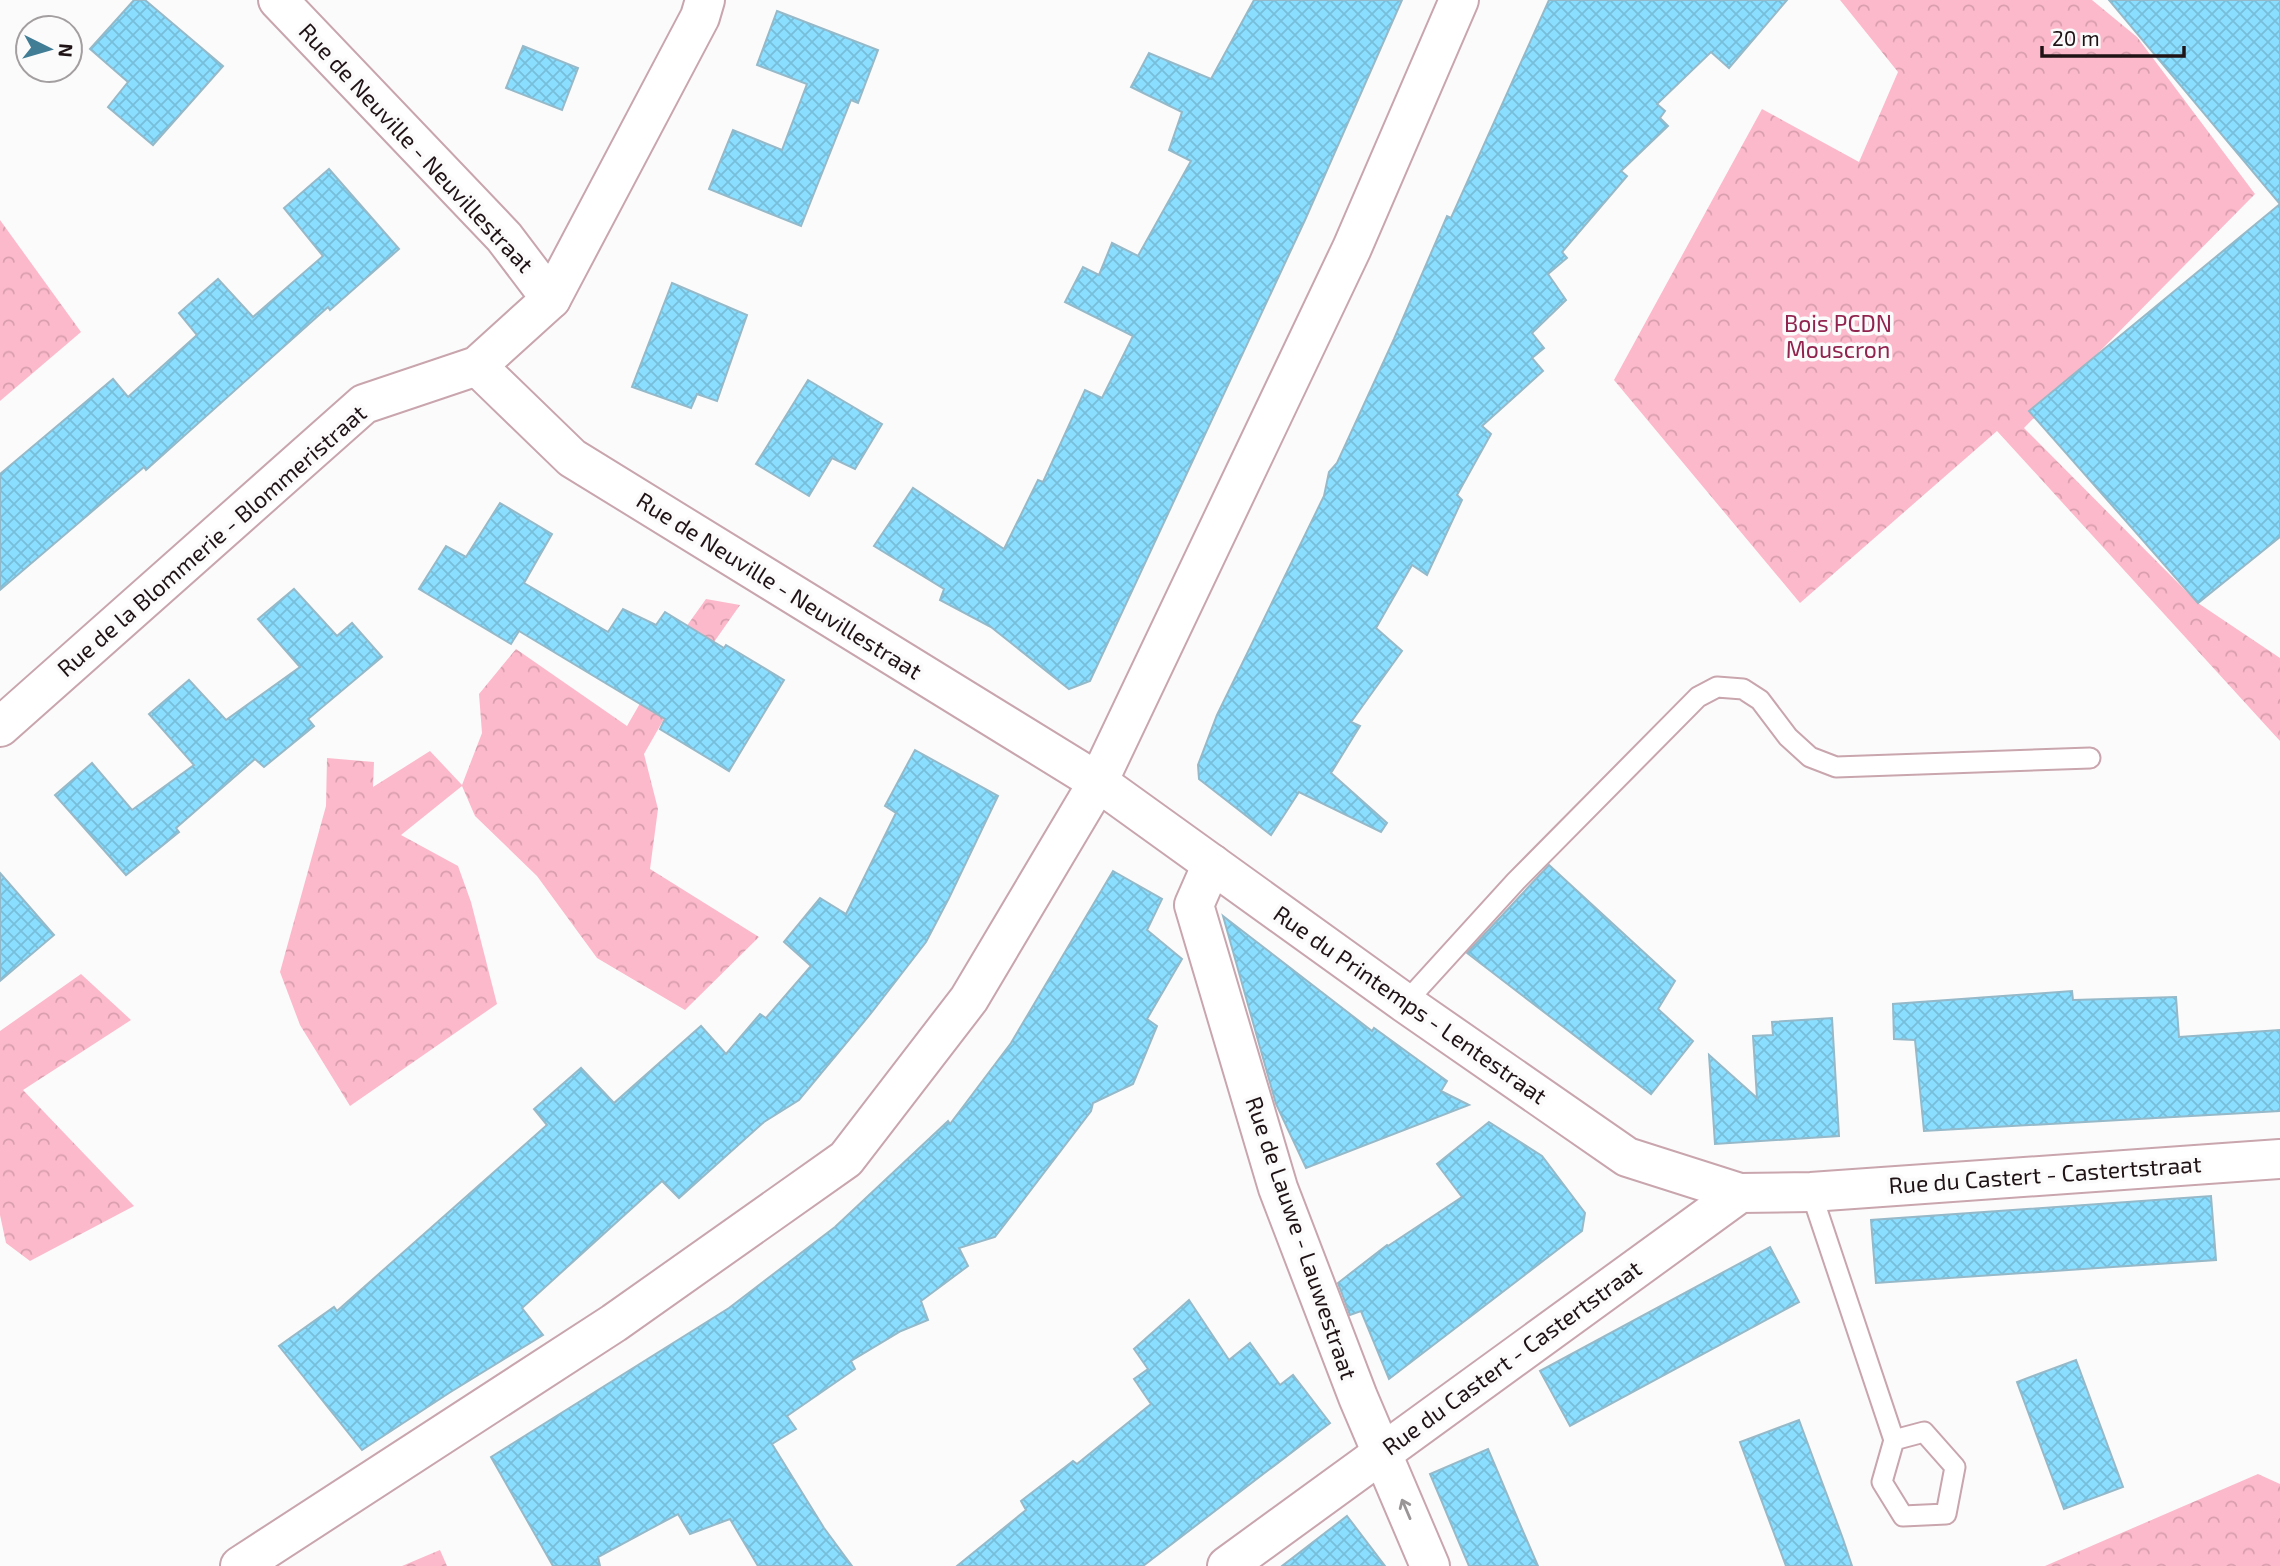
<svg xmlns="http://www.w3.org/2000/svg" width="2280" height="1566" font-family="'Exo 2',sans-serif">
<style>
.forest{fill:url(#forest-crowns)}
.building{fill:url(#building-cross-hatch);stroke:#95b9c8;stroke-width:2}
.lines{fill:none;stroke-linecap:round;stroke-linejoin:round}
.service-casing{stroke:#c9a5ae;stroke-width:23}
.minor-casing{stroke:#c9a5ae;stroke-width:42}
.tertiary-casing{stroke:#c9a5ae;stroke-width:42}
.service{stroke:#fff;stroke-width:19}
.minor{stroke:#fff;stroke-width:38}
.tertiary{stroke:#fff;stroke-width:38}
.oneway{stroke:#9a9596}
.labels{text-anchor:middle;stroke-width:7;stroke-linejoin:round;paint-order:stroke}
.street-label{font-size:23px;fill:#1f1316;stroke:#fbfbfb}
.park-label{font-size:23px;fill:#90244f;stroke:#fbfbfb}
</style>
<defs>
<pattern id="forest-crowns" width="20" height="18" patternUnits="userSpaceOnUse" patternTransform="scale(1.75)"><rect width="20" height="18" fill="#fcb9cb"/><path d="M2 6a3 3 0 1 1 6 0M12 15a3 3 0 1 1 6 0" fill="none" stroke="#d89eae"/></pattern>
<pattern id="building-cross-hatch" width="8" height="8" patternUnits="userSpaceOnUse" patternTransform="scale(1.75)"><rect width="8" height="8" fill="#8adeff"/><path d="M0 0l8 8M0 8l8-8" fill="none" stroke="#77beda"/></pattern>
</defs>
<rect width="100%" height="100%" fill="#fbfbfb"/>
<!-- forest -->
<g class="forest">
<path d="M1840,0H2092L2137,37L2255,194L2024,428L2198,603L2280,658V741L1997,431L1800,603L1614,380L1762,109L1859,162L1898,72Z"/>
<path d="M0,220L81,332L0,401Z"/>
<path d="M706,599L740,605L681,689L644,754L658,809L650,869L759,937L685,1010L597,958L537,876L475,816L462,786L401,835L458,866L471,902L497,1004L350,1106L300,1025L280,972L326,806L327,758L374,762L373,787L430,751L462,785L482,733L479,694L516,649L627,726L676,641Z"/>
<path d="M81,974L131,1020L23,1090L134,1206L30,1261L6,1243L0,1215V1031Z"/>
<path d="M2258,1474L2280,1484V1566H2045Z"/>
<path d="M440,1550L447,1566H402Z"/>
</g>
<!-- building -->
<g class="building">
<path d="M134,0H145L223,66L153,145L108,107L128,82L90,49Z"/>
<path d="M1254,0H1402L1305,220L1090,681L1069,689L991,627L940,600L944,589L874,546L913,488L1004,549L1038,480L1043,482L1085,390L1102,398L1133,336L1065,302L1083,267L1099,275L1112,243L1138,256L1191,161L1169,150L1182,112L1131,87L1149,53L1211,79Z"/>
<path d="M1549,0H1787L1729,68L1711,52L1657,104L1665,111L1660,118L1668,126L1621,171L1627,176L1562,252L1567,258L1548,274L1566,300L1532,333L1544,348L1532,358L1543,371L1482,426L1491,434L1457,495L1462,500L1427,575L1412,565L1376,628L1402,651L1351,722L1360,726L1331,773L1387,823L1381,832L1299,792L1271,835L1199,779L1198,765L1217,715L1324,496L1329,472L1337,463L1394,339L1447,216L1451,218Z"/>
<path d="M2109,0H2280V537L2198,603L2029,411L2280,204Z"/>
<path d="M777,11L878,50L858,103L851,100L801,226L709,189L733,130L782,150L807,84L757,65Z"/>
<path d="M523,46L578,68L562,110L506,88Z"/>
<path d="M329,169L399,249L330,310L328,307L146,470L144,467L0,590V474L113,379L128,397L197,335L179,313L218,279L253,317L323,256L284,208Z"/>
<path d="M672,283L747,315L717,401L697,394L691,408L632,387Z"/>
<path d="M808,380L882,424L855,469L832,458L809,496L756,464Z"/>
<path d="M500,503L552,534L524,583L608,632L623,609L656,625L665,612L724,648L726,645L784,680L729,771L660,729L665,719L519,631L511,644L419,589L446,546L466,557Z"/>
<path d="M294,589L337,636L352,623L382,657L308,719L314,726L264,767L255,759L176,828L179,832L126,875L55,795L92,763L132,810L194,765L149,714L189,680L226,720L300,667L258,619Z"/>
<path d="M915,750L998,796L949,898L926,942L872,1012L799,1100L764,1122L679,1198L662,1181L522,1308L543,1335L449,1393L362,1450L279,1346L334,1307L337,1311L547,1125L534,1109L581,1068L614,1103L701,1026L726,1054L760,1014L766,1018L811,966L784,942L820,898L846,914L896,813L885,806Z"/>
<path d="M1549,865L1675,981L1658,1009L1693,1041L1651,1094L1467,953Z"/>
<path d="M1113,871L1162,899L1147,930L1182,959L1147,1019L1157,1026L1133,1084L1093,1103L1091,1111L995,1237L959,1248L968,1266L921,1301L928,1320L901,1331L851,1361L855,1369L787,1416L796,1429L772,1444L824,1528L852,1566H758L730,1519L690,1534L678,1514L598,1557L600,1566H553L491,1457L729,1308L835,1227L948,1121L950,1124L1011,1043Z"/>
<path d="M0,873L54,935L0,981Z"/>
<path d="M1223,916L1372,1031L1374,1028L1447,1081L1441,1091L1469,1105L1306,1168L1276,1104Z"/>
<path d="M2072,991L2073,1000L2176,997L2179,1037L2280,1030V1111L1924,1131L1915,1040L1894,1039L1893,1004Z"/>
<path d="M1832,1018L1839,1136L1715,1144L1709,1055L1757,1098L1753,1036L1773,1035L1772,1022Z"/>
<path d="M1489,1122L1542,1156L1585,1213L1582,1231L1389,1379L1361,1311L1350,1315L1338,1283L1387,1245L1388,1246L1462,1197L1437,1164Z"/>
<path d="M2211,1196L2216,1260L1876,1283L1871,1220Z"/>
<path d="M1770,1247L1799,1302L1570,1426L1540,1371Z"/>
<path d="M1189,1300L1229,1360L1250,1343L1280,1385L1293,1375L1330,1423L1143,1566H957L1026,1510L1021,1501L1073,1461L1077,1464L1151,1404L1134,1379L1148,1369L1134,1349Z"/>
<path d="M2076,1360L2123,1487L2064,1509L2017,1382Z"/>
<path d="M1799,1420L1843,1539L1852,1566H1786L1753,1477L1740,1442Z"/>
<path d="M1488,1449L1522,1529L1538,1566H1469L1430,1474Z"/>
<path d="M1347,1516L1385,1566H1282Z"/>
</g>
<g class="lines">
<!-- service casing -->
<g class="service-casing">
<g id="service">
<path d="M1405,1003L1516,881L1698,697L1717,687L1743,689L1760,700L1788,737L1810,757L1836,767L2090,758"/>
<path d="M1811,1192L1894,1440L1882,1482L1903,1516L1946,1514L1955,1467L1924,1432L1894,1440"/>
</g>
</g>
<!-- minor casing -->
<g class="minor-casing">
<g id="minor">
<path d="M278,0L504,237L551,299"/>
<path d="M477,366L572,458L1098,782L1405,1003L1627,1157L1740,1193"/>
<path d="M0,727L364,404L477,366L551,299L700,17L705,0"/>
<path d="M1212,864L1194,905L1278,1188L1358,1397L1430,1566"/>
<path d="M1227,1566L1740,1193L1811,1192L2280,1159"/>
</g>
</g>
<!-- tertiary casing -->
<g class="tertiary-casing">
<path id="tertiary" d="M240,1566L614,1323L846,1159L969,999L1098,782L1352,248L1459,0"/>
</g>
<!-- service -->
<use href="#service" class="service"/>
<!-- minor -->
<use href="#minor" class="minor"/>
<!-- tertiary -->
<use href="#tertiary" class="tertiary"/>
</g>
<!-- one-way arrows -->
<defs><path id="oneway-shaft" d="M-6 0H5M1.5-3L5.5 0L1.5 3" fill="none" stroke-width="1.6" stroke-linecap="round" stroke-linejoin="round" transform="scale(1.75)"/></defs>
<use class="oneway" href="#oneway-shaft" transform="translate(1406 1509) rotate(-113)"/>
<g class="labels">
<!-- street labels -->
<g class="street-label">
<text transform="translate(416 148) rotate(47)" y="8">Rue de Neuville - Neuvillestraat</text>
<text transform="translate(212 541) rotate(-41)" y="8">Rue de la Blommerie - Blommeristraat</text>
<text transform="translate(779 586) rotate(32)" y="8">Rue de Neuville - Neuvillestraat</text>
<text transform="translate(1410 1005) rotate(35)" y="8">Rue du Printemps - Lentestraat</text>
<text transform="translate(2045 1175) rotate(-4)" y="8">Rue du Castert - Castertstraat</text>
<text transform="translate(1301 1238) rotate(71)" y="8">Rue de Lauwe - Lauwestraat</text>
<text transform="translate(1512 1358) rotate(-36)" y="8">Rue du Castert - Castertstraat</text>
</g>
<!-- park labels -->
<g class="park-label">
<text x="1838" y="332">Bois PCDN<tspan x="1838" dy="26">Mouscron</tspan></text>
</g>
</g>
<!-- north arrow -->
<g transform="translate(49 49) rotate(95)"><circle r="33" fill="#fbfbfb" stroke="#a39e9f" stroke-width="2"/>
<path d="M0-5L12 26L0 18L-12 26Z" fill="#417d95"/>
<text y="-10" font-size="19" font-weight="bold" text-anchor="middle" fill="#1f1316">N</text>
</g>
<!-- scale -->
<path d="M2042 46v10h142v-10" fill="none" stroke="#1f1316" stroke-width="3.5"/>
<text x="2052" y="46" font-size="21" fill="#1f1316" stroke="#fbfbfb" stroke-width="5" paint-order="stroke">20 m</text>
</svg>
